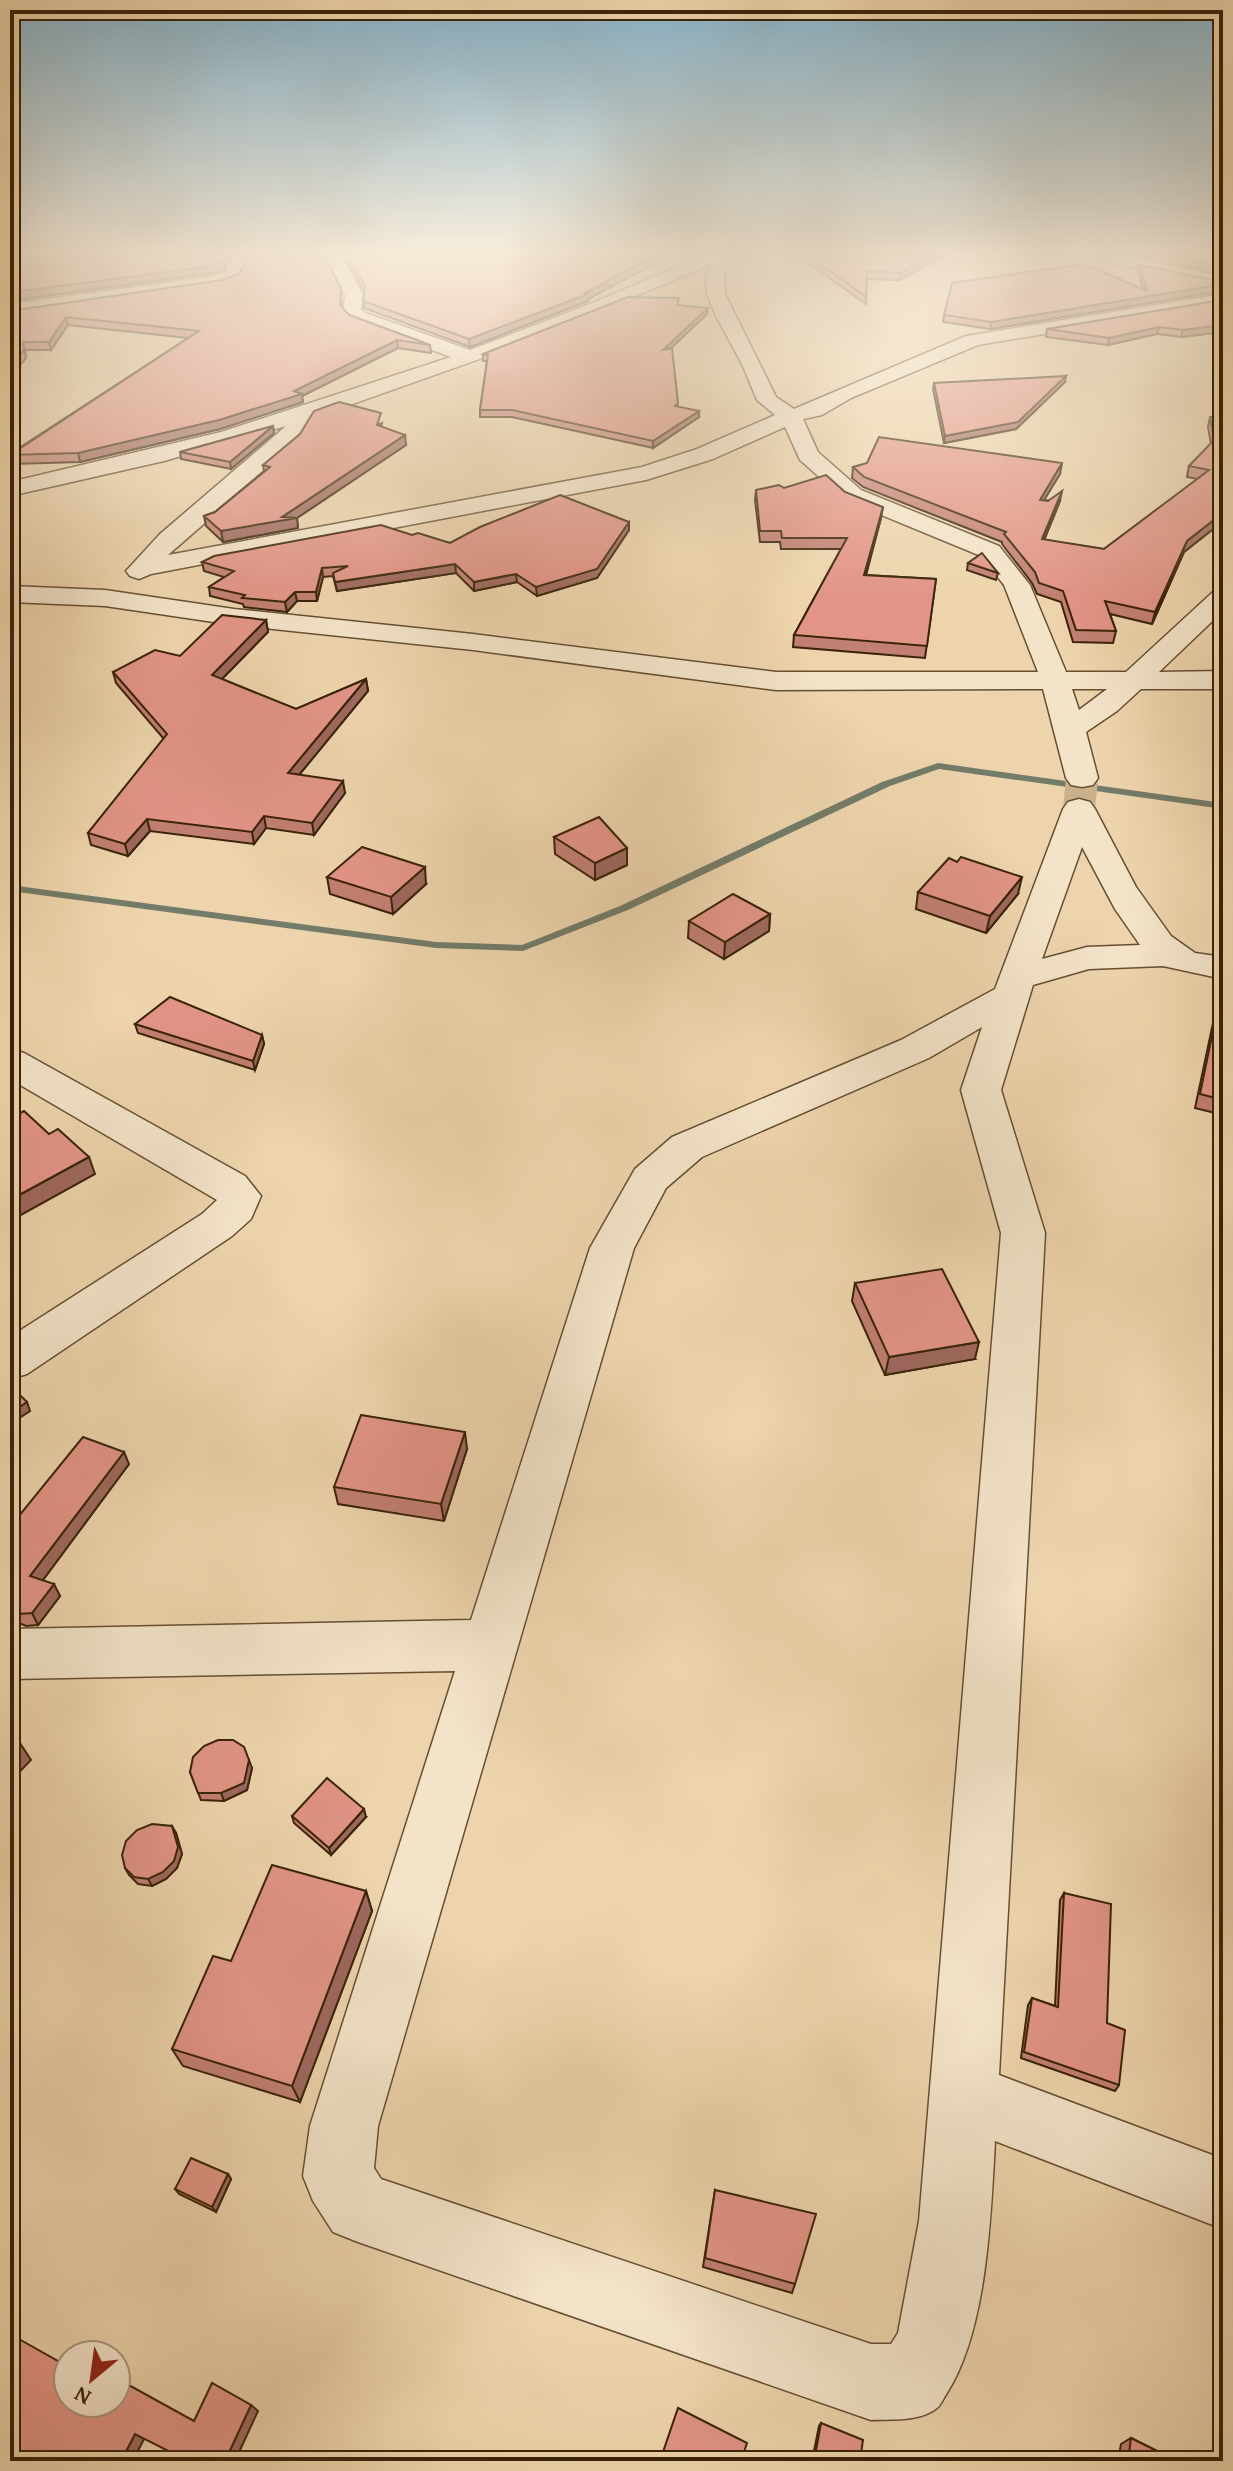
<svg xmlns="http://www.w3.org/2000/svg" width="1233" height="2471" font-family="'Gentium Book Plus',serif">
<style>
.lines{fill:none;stroke-linecap:round;stroke-linejoin:round}
.stream{fill:#737c69;fill-rule:evenodd}
.minor-tunnel{stroke:#c9b18b;stroke-width:32;stroke-dasharray:32 16;stroke-linecap:butt}
.minor-casing{stroke:#664f31;stroke-width:3}
.minor{fill:#f3e3c9;fill-rule:evenodd}
.wall{fill:#c27f73;stroke:#392308;stroke-width:2}
.shaded-wall{fill:#9e685e;stroke:#392308;stroke-width:2}
.building{fill:#e29486;stroke:#392308;stroke-width:2}
</style>
<rect width="100%" height="100%" fill="#edd4ac"/>
<filter id="stains"><feTurbulence type="fractalNoise" baseFrequency=".0025" numOctaves="4"/><feColorMatrix values="0 0 0 0 .2 0 0 0 0 .09 0 0 0 0 .02 0 0 0 .5 -.17"/></filter>
<radialGradient id="worn" r=".72"><stop offset=".6" stop-color="#630" stop-opacity="0"/><stop offset="1" stop-color="#630" stop-opacity=".3"/></radialGradient>
<g class="lines">
<!-- stream -->
<path class="stream" d="M938,763L1223,803V809L939,769L890,786L628,910L523,951L436,948L10,891V885L436,942L522,945L620,906L882,782Z"/>
<!-- minor-tunnel -->
<path class="minor-tunnel" d="M1079,809L1082,778"/>
<!-- minor casing -->
<g class="minor-casing">
<g id="minor">
<path d="M234,255H250L238,279L224,285L10,316V304L214,276L225,272Z"/>
<path d="M325,255H341L363,295L361,310L366,313L470,350L595,302L705,255H732L724,277L725,294L776,397L794,409L966,336L1223,294V304L978,345L851,398L822,415L803,419L818,452L861,490L999,546L1030,585L1066,672H1126L1214,591L1223,589V611L1159,672L1223,671V689H1141L1117,711L1086,732L1098,778L1093,785L1082,787L1071,785L1066,778L1043,689L776,690L473,650L234,625L105,606L10,602V586L105,590L234,609L473,634L776,672H1038L1004,585L981,556L845,500L800,460L785,427L713,459L646,480L151,574L139,579L130,576L126,571L160,534L286,426L164,461L10,496V482L221,432L451,357L352,321L343,311L345,295ZM712,264L706,277L707,294L716,316L742,364L757,400L775,415L697,449L642,467L168,555L299,441L313,418L522,344ZM1072,689H1107L1079,710Z"/>
<path d="M1089,255H1119L1223,277V287L1097,260Z"/>
<path d="M1079,799L1090,802L1095,809L1136,887L1171,936L1195,953L1223,957V979L1163,966L1089,969L1033,985L1001,1090L1045,1233L999,2075L1223,2159V2229L995,2141C991,2216 987,2330 947,2393C944,2397 941,2405 937,2408C919,2422 892,2419 871,2420L358,2242L333,2232L313,2201L303,2176L310,2126L455,1671L10,1679V1629L471,1620L590,1248L635,1169L672,1137L901,1040L995,989L1063,809L1068,802ZM1082,847L1115,909L1140,945L1087,947L1042,959ZM982,1027L961,1090L1001,1233L919,2221L898,2333L891,2344H871L381,2179L374,2168L378,2126L634,1248L666,1188L702,1157L929,1058Z"/>
<path d="M10,1049L24,1053L245,1176L261,1196L251,1219L232,1236L27,1374L10,1379V1337L202,1214L217,1200L10,1079Z"/>
</g>
</g>
<!-- minor -->
<use href="#minor" class="minor"/>
</g>
<!-- wall -->
<g class="wall">
<path d="M10,255H232L223,270L213,273L16,300L10,296Z"/>
<path d="M344,255H670L588,299V301L470,347L364,308V291Z"/>
<path d="M797,255H946L899,280L867,279L866,304Z"/>
<path d="M1133,255H1223V274Z"/>
<path d="M1139,265L1223,282V291L990,329L943,322L944,315L1143,289L1138,272Z"/>
<path d="M240,273L341,288V307L349,315L430,345L431,353L398,348L302,396L303,402L220,429L80,462L12,464L10,454L188,338L68,325L51,350H25L26,358L10,311L223,280Z"/>
<path d="M1223,300V329H1220V332L1181,337L1157,334L1108,345L1046,337L1047,329Z"/>
<path d="M678,305L707,314L671,348L678,407L699,417L653,448L512,417H480V410L487,361H483V354Z"/>
<path d="M1065,382L1016,429L944,443L933,389L934,383Z"/>
<path d="M1210,417H1223V527L1217,526L1184,552L1152,624L1110,614L1116,631L1113,643L1073,642L1061,602L1037,594L1032,583L1002,544V542L863,487L852,478L853,467L1060,474L1044,500L1060,501L1044,540L1104,549L1198,479L1187,477L1189,466L1211,444L1208,427Z"/>
<path d="M382,423L381,426L406,445L297,518L298,528L223,542L206,526L204,516L215,512L264,471L263,465Z"/>
<path d="M273,426L274,433L231,469L181,459L180,452Z"/>
<path d="M784,488L845,492L881,518L866,575L936,579L925,658L793,647L794,635L841,549H781L780,542H760L755,500L756,490Z"/>
<path d="M629,522V530L597,578L537,596L517,582L474,591L456,573L337,591L333,576L323,577L317,601H297L287,612L244,607L243,604L210,596L209,587L224,577L204,571L202,562L412,535L450,543Z"/>
<path d="M968,563L998,573L996,580L967,570Z"/>
<path d="M266,620L268,632L222,679L296,709L366,679L368,691L299,775L345,793L314,835L266,828L254,844L150,831L128,856L91,845L88,833L164,739L116,683L113,672L180,656Z"/>
<path d="M554,837L627,848V865L595,880L555,854Z"/>
<path d="M327,877L426,884L393,914L330,894Z"/>
<path d="M918,892L1018,894L986,933L916,909Z"/>
<path d="M770,914L769,931L724,959L688,938L689,921Z"/>
<path d="M1223,976V1115L1195,1108Z"/>
<path d="M135,1024L262,1035L264,1044L255,1070L138,1033Z"/>
<path d="M855,1283L975,1359L885,1375L852,1301Z"/>
<path d="M467,1449L444,1521L338,1504L334,1487Z"/>
<path d="M129,1464L43,1580L60,1596L38,1625L26,1626L10,1619V1527Z"/>
<path d="M252,1768L247,1790L224,1801L201,1800L190,1772Z"/>
<path d="M292,1816L366,1817L331,1855L294,1823Z"/>
<path d="M176,1833L182,1854L177,1868L166,1879L152,1886L138,1884L129,1875L125,1868Z"/>
<path d="M366,1891L372,1911L300,2102L183,2066L172,2049L231,1961Z"/>
<path d="M1064,1893L1107,2023L1119,2085L1115,2091L1021,2058L1028,2005L1032,1998L1055,2006L1060,1900Z"/>
<path d="M228,2174L231,2179L216,2212L179,2194L175,2189Z"/>
<path d="M715,2190L795,2284L792,2293L703,2267Z"/>
<path d="M821,2423L860,2461H812L819,2426Z"/>
<path d="M1131,2438L1177,2461H1118L1121,2444Z"/>
</g>
<!-- shaded-wall -->
<g class="shaded-wall">
<path d="M227,255H232L223,270L213,273L16,300L14,292Z"/>
<path d="M656,255H670L588,299V301L470,347L469,339L585,293Z"/>
<path d="M933,255H946L899,280L900,273Z"/>
<path d="M1223,284V291L990,329L991,322Z"/>
<path d="M708,308L707,314L663,356V350Z"/>
<path d="M66,317L68,325L51,350L49,342Z"/>
<path d="M1221,325L1220,332L1181,337L1183,330Z"/>
<path d="M1159,327L1157,334L1108,345L1109,338Z"/>
<path d="M397,340L398,348L302,396L303,402L220,429L80,462L78,453L294,391Z"/>
<path d="M23,342L26,358L10,378V367Z"/>
<path d="M1066,376L1065,382L1016,429L944,443L945,436Z"/>
<path d="M699,411V417L653,448V441Z"/>
<path d="M273,426L274,433L231,469L230,462Z"/>
<path d="M405,435L406,445L297,518L298,528L223,542L221,531L282,517Z"/>
<path d="M1062,463L1060,474L1038,510L1040,500Z"/>
<path d="M1062,491L1060,501L1040,550L1042,539Z"/>
<path d="M883,507L881,518L863,586L864,575Z"/>
<path d="M1220,515L1217,526L1184,552L1152,624L1155,612L1187,541Z"/>
<path d="M629,522V530L597,578L537,596L536,587Z"/>
<path d="M455,564L456,573L337,591L335,582Z"/>
<path d="M322,568L323,577L317,601L316,592Z"/>
<path d="M516,574L517,582L474,591V582Z"/>
<path d="M295,592L297,601L287,612L285,602Z"/>
<path d="M266,620L268,632L215,686L212,675Z"/>
<path d="M366,679L368,691L290,786L288,773Z"/>
<path d="M343,781L345,793L314,835L312,823Z"/>
<path d="M264,816L266,828L254,844L252,832Z"/>
<path d="M147,819L150,831L128,856L125,844Z"/>
<path d="M627,848V865L595,880V863Z"/>
<path d="M425,867L426,884L393,914L391,897Z"/>
<path d="M1022,877L1018,894L986,933L990,916Z"/>
<path d="M770,914L769,931L724,959L725,942Z"/>
<path d="M12,940L18,957L10,965V942Z"/>
<path d="M262,1035L264,1044L255,1070L253,1061Z"/>
<path d="M89,1157L95,1174L10,1221V1200Z"/>
<path d="M979,1342L975,1359L885,1375L889,1357Z"/>
<path d="M27,1402L30,1411L10,1424V1413Z"/>
<path d="M465,1432L467,1449L444,1521L441,1504Z"/>
<path d="M124,1452L129,1464L37,1588L30,1576Z"/>
<path d="M54,1584L60,1596L38,1625L32,1613Z"/>
<path d="M18,1740L31,1760L10,1782V1749Z"/>
<path d="M249,1760L252,1768L247,1790L224,1801L221,1793Z"/>
<path d="M364,1809L366,1817L331,1855L329,1848Z"/>
<path d="M172,1826L176,1833L182,1854L177,1868L166,1879L152,1886L148,1879Z"/>
<path d="M366,1891L372,1911L300,2102L292,2086Z"/>
<path d="M228,2174L231,2179L216,2212L212,2207Z"/>
<path d="M251,2405L258,2411L235,2461H225Z"/>
<path d="M135,2434L144,2439L133,2461H121Z"/>
</g>
<!-- building -->
<g class="building">
<path d="M10,255H227L222,262L212,266L14,292L10,289Z"/>
<path d="M248,255H324L341,288L340,305L349,315L430,345L397,340L294,391L302,394L219,420L78,453L10,455L199,331L66,317L49,342H23L24,350L10,367V311L223,280L240,273Z"/>
<path d="M347,255H656L585,293L588,294L469,339L363,301L365,286Z"/>
<path d="M808,255H933L900,273L867,271L866,297Z"/>
<path d="M1164,255H1223V267Z"/>
<path d="M1084,264L1147,291L1139,265L1223,282V284L991,322L944,315L952,283Z"/>
<path d="M628,297L679,298L677,305L708,308L663,350L672,348L678,403L675,406L699,411L653,441L512,410H480L488,355L483,354Z"/>
<path d="M1223,300V322H1221V325L1183,330L1159,327L1109,338L1047,329Z"/>
<path d="M1066,376L1018,422L945,436L934,383Z"/>
<path d="M339,402L381,413L377,425L405,435L282,517L297,518L221,531L204,516L215,512L270,467L263,465L300,434L314,411Z"/>
<path d="M1210,417H1223V516L1220,515L1187,541L1155,612L1105,601L1116,631L1076,630L1063,591L1039,583L1035,572L1004,534L1006,532L864,477L853,467L867,463L879,437L1062,463L1040,500L1048,501L1062,491L1042,539L1104,549L1209,470L1189,466L1214,440Z"/>
<path d="M273,426L230,462L180,452Z"/>
<path d="M826,475L845,492L883,507L864,575L936,579L927,646L794,635L847,538H782L781,531H760L756,490L779,485L784,488Z"/>
<path d="M560,495L629,522L597,569L536,587L516,574L474,582L455,564L335,582L333,573L348,566L322,568L316,592H295L285,602L242,598L245,595L209,587L234,571L202,562L214,556L381,525L412,535L418,533L450,543L480,527Z"/>
<path d="M982,553L998,573L968,563Z"/>
<path d="M222,615L266,620L212,675L296,709L366,679L288,773L343,781L312,823L264,816L252,832L147,819L125,844L88,833L167,734L113,672L155,650L180,656Z"/>
<path d="M599,817L627,848L595,863L554,837Z"/>
<path d="M362,847L425,867L391,897L327,877Z"/>
<path d="M961,857L1022,877L990,916L918,892L949,858L957,862Z"/>
<path d="M733,894L770,914L725,942L689,921Z"/>
<path d="M1223,982V1100L1200,1094Z"/>
<path d="M170,997L262,1035L253,1061L135,1024Z"/>
<path d="M24,1111L49,1134L58,1129L89,1157L10,1200V1118Z"/>
<path d="M942,1269L979,1342L889,1357L855,1283Z"/>
<path d="M10,1385L27,1402L10,1413Z"/>
<path d="M361,1415L465,1432L441,1504L334,1487Z"/>
<path d="M83,1437L124,1452L30,1576L54,1584L32,1613L19,1614L10,1610V1527Z"/>
<path d="M10,1734L18,1740L10,1749Z"/>
<path d="M218,1740H233L244,1747L249,1760L244,1783L221,1793H198L190,1772L193,1757L204,1746Z"/>
<path d="M327,1778L364,1809L329,1848L292,1816Z"/>
<path d="M152,1824L172,1826L178,1847L174,1861L163,1872L148,1879L134,1877L125,1868L122,1855L126,1841L137,1830Z"/>
<path d="M272,1865L366,1891L292,2086L172,2049L213,1956L231,1961Z"/>
<path d="M1064,1893L1111,1904L1107,2023L1125,2030L1119,2085L1024,2052L1032,1998L1058,2007Z"/>
<path d="M191,2158L228,2174L212,2207L175,2189Z"/>
<path d="M715,2190L816,2214L795,2284L705,2258Z"/>
<path d="M10,2334L67,2366L68,2365V2403H116V2378L194,2421L212,2383L251,2405L225,2461H188L135,2434L121,2461H10Z"/>
<path d="M678,2408L747,2443L741,2461H673L662,2455Z"/>
<path d="M821,2423L863,2440L860,2461H814Z"/>
<path d="M1131,2438L1177,2461H1128Z"/>
</g>
<!-- sky -->
<linearGradient id="sky" x2="0" y2="1"><stop stop-color="#88b6cf"/><stop offset="0.42" stop-color="#f7ecda"/><stop offset="1" stop-color="#f7ecda" stop-opacity="0"/></linearGradient>
<rect width="1233" height="600" fill="url(#sky)"/>
<!-- margin -->
<rect width="1233" height="2471" fill="none" stroke="#edd4ac" stroke-width="40"/>
<rect x="12" y="12" width="1209" height="2447" fill="none" stroke="#392308" stroke-width="4"/>
<rect x="20" y="20" width="1193" height="2431" fill="none" stroke="#392308" stroke-width="2"/>
<!-- north arrow -->
<g transform="translate(92 2379) rotate(209)"><circle r="38" fill="#f3e3c9" stroke="#a9967c" stroke-width="2"/>
<path d="M0-6L14 30L0 20L-14 30Z" fill="#8f2418"/>
<text y="-12" font-size="22" font-weight="bold" text-anchor="middle" fill="#392308">N</text>
</g>
<rect width="100%" height="100%" filter="url(#stains)"/>
<rect width="100%" height="100%" fill="url(#worn)"/>
</svg>
